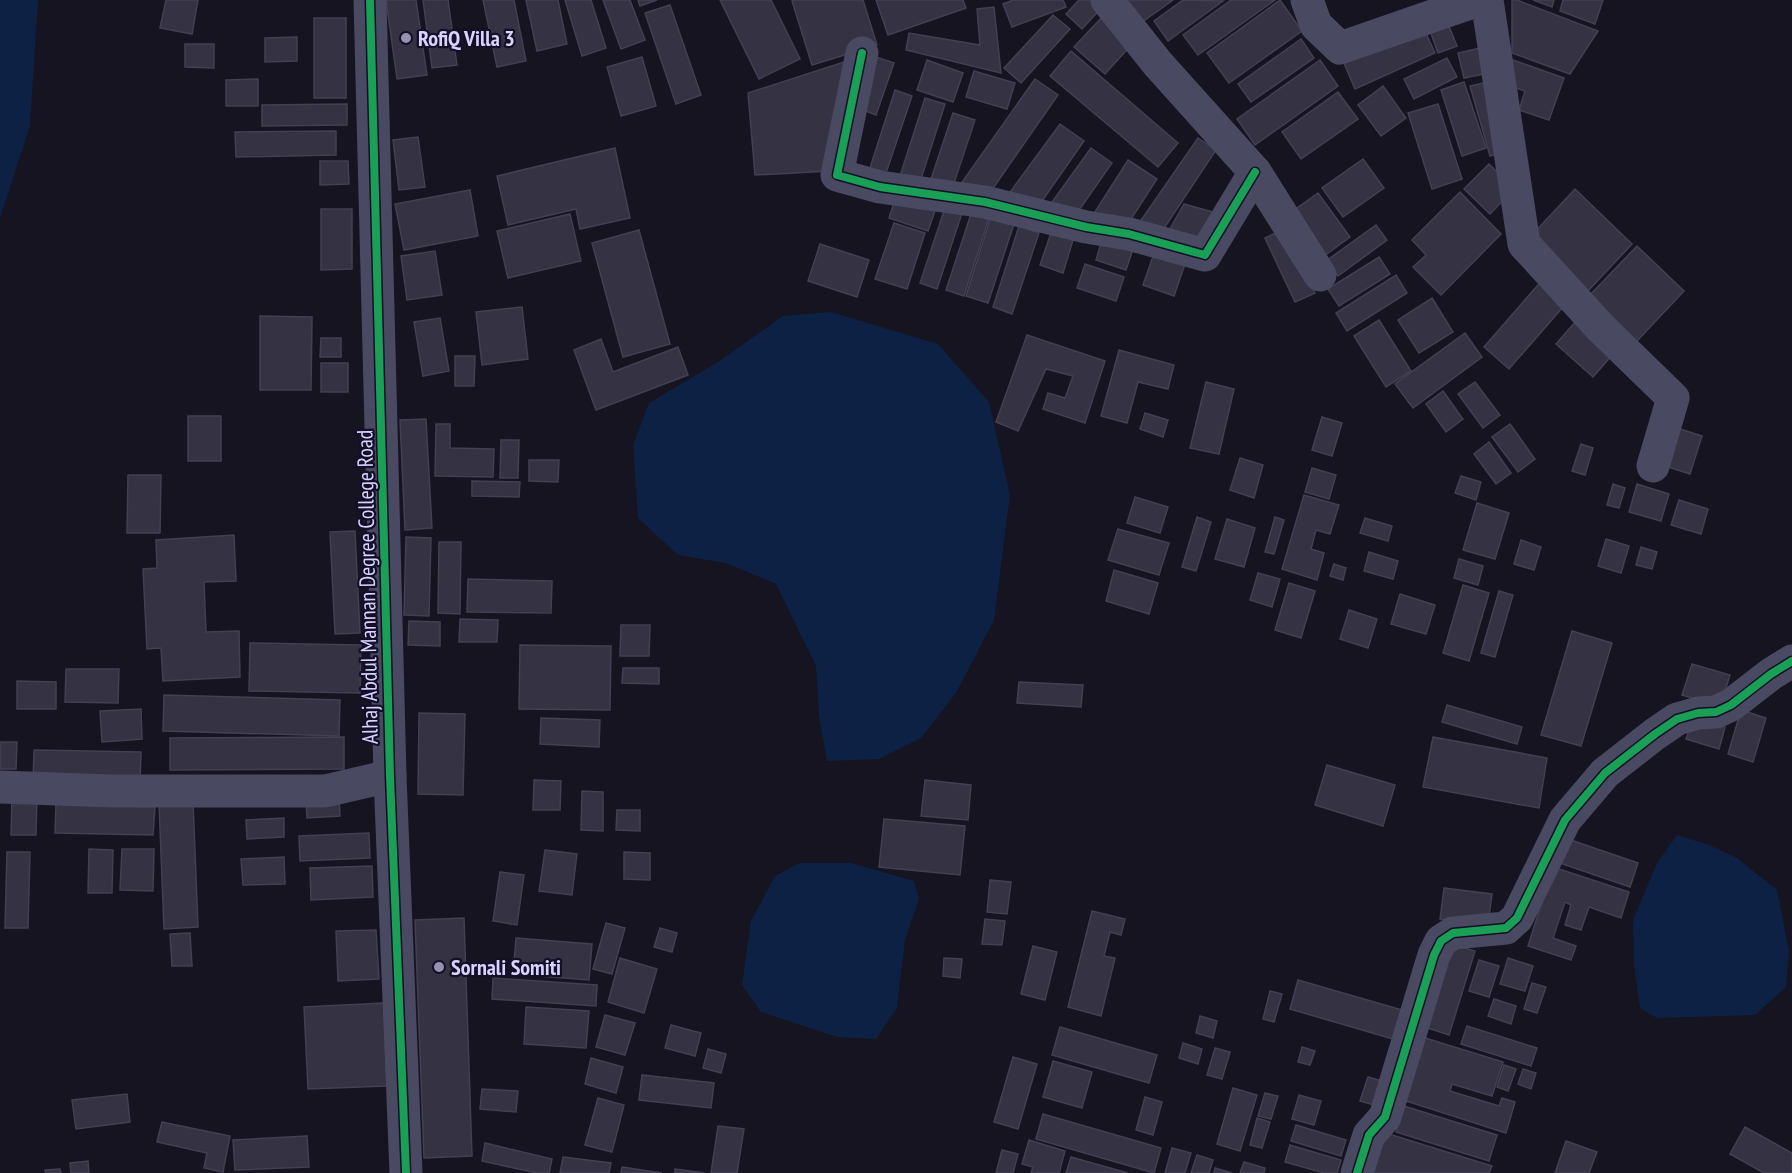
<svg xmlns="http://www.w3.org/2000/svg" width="1792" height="1173" font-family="'PT Sans Narrow',sans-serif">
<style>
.water{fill:#0d2144}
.building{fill:#343243;stroke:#433f54;stroke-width:1.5}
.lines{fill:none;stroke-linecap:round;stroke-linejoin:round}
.minor{stroke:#4a4962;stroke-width:33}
.cycleway-casing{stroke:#130f26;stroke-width:11}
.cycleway{stroke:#1a9f57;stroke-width:8}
.poi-dot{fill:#9591b1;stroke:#130f26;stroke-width:2}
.labels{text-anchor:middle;stroke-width:4.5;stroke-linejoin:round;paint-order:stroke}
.poi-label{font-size:22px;font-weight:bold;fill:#d9d4ff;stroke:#130f26;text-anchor:start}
.street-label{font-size:22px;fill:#d9d4ff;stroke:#130f26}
</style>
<rect width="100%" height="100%" fill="#161421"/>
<!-- water -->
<g class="water">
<path d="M0,0H38L30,126L0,218Z"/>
<path d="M831,312L938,344L989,402L1010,495L994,620L956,693L921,738L879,759L827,761L819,716L816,666L776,584L726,563L678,555L638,518L633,445L649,403L718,362L783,316Z"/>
<path d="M1677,835L1709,845L1737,858L1777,890L1789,951L1786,987L1755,1015L1657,1018L1640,1008L1634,966L1633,920L1657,863Z"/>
<path d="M800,863H851L914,881L919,899L905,940L897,1008L876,1039L837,1037L761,1012L742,985L751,921L775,876Z"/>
</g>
<!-- building -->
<g class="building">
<path d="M166,0H198L192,34L160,28Z"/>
<path d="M386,0H416L427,75L397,79Z"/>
<path d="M423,0H448L457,65L432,68Z"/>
<path d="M483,0H514L526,61L497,67Z"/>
<path d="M526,0H558L567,44L537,51Z"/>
<path d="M565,0H591L606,48L582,56Z"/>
<path d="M603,0H630L645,40L621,49Z"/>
<path d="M638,0H657L640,6Z"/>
<path d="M720,0H771L800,59L759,79Z"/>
<path d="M796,0H863L877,45L812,65L792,1Z"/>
<path d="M876,0H963L966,8L888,35Z"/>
<path d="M1013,0H1063L1066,7L1012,27L1003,4Z"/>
<path d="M1079,0H1096L1103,6L1082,29L1066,14Z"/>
<path d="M1130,0H1173L1138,25L1124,5Z"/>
<path d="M1183,0L1223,1L1168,41L1154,21Z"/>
<path d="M1231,0H1275L1198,55L1183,35Z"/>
<path d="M1280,0L1302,31L1229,83L1207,53Z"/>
<path d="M1512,0H1517L1598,31L1570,74L1512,53Z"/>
<path d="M1533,0H1554L1552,7Z"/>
<path d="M1563,0H1603L1595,24L1560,11Z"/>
<path d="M670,5L701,95L676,104L645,13Z"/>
<path d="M994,7L1001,73L906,50L909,33L980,45L977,9Z"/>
<path d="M1053,15L1070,29L1021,83L1004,68Z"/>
<path d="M1103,16L1133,43L1105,74L1074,47Z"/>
<rect x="314" y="18" width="32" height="80"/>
<path d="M1446,19L1457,46L1438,53L1428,25Z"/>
<path d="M1422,25L1435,53L1355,89L1343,61Z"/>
<path d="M297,37V61L265,62V38Z"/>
<path d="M1301,39L1314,58L1251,102L1238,84Z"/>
<path d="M185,44H214V68L185,67Z"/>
<path d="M1489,46L1494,72L1464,78L1458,53Z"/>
<path d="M1071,51L1178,143L1158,167L1050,76Z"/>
<path d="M870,55L894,63L876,115L853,106Z"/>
<path d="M642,57L656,106L621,116L607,67Z"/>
<path d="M856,58L831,171L755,175L748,93Z"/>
<path d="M1447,58L1457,77L1414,99L1404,79Z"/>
<path d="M927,60L963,73L953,102L917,90Z"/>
<path d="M1320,60L1338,86L1255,145L1237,119Z"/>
<path d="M1513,60L1564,78L1549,120L1519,110L1525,91L1504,84Z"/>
<path d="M974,71L1015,83L1007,109L966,97Z"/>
<path d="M258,79V106H226V80Z"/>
<path d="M1035,79L1058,95L989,194L960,185Z"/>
<path d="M1464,82L1486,148L1462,156L1441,90Z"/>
<path d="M1488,82L1507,151L1490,156L1470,86Z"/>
<path d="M1383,86L1406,118L1381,136L1358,105Z"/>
<path d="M895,90L912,96L885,176L869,171Z"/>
<path d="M1338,92L1358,119L1301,159L1282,132Z"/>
<path d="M925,98L945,104L920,182L900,176Z"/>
<path d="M347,104V125L262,126V105Z"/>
<path d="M1438,104L1462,179L1432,189L1408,113Z"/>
<path d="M953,113L975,120L952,189L930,182Z"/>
<path d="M1060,124L1084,141L1040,204L1008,195Z"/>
<path d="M336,131V155L236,157L235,132Z"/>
<path d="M418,137L425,187L399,190L393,140Z"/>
<path d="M1198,138L1216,150L1161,233L1137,226Z"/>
<path d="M615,148L630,218L580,229L576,209L508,225L497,176Z"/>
<path d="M1091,148L1112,163L1075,216L1047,209Z"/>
<path d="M1363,159L1384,188L1343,217L1322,188Z"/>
<path d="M1128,160L1157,179L1126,227L1091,218Z"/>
<path d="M320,161H348L349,184L320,185Z"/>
<path d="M1489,164L1514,189L1490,214L1464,189Z"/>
<path d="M1575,189L1632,244L1588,291L1530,237Z"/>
<path d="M470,190L478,236L404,250L395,204Z"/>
<path d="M1460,192L1501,234L1441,295L1413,267L1426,255L1412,240Z"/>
<path d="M897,193L937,205L928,231L889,218Z"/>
<path d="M1318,193L1350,237L1324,256L1293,211Z"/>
<path d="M1184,204L1213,212L1205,245L1166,236Z"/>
<path d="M946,205L963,210L937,289L920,283Z"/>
<path d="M321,209H352V269L321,270Z"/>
<path d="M972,211L989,217L964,296L946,290Z"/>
<path d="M570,214L581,261L508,278L497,231Z"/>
<path d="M991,216L1014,224L988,303L966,296Z"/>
<path d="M894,223L925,233L907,289L875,279Z"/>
<path d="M1376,225L1387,240L1338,276L1326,261Z"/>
<path d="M1019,226L1039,233L1012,314L993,307Z"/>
<path d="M1286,228L1315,293L1295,302L1265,238Z"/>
<path d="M639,230L670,344L623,357L592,243Z"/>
<path d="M1051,233L1073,240L1063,273L1040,265Z"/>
<path d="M1104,233L1135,243L1126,270L1096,260Z"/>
<path d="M820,244L869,260L857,297L808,281Z"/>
<path d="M1637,246L1684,291L1636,342L1588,297Z"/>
<path d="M1156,248L1187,258L1174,296L1143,285Z"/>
<path d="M435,251L442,295L407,300L401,256Z"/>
<path d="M1379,257L1390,274L1339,306L1328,289Z"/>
<path d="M1085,264L1124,277L1116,301L1077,288Z"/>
<path d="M1396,275L1407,293L1347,331L1336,313Z"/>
<path d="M1544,278L1569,300L1509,369L1484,347Z"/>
<path d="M1432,298L1453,332L1419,353L1398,320Z"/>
<path d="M522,307L528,359L482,365L476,312Z"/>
<path d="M260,316L312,317L311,390H260Z"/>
<path d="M440,318L449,371L423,376L414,322Z"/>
<path d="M1379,320L1411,371L1386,387L1354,336Z"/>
<path d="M1576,321L1613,354L1593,377L1556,344Z"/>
<path d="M1465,333L1482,357L1413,408L1395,384Z"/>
<path d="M1027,335L1105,361L1085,423L1043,409L1048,393L1065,398L1073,376L1046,369L1018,431L996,422Z"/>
<path d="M321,338H341V357H320Z"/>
<path d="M601,339L613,372L678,347L688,375L596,410L574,350Z"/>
<path d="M1119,350L1174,365L1168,389L1138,382L1127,423L1101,416Z"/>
<path d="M455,356H475L474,386H455Z"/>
<rect x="321" y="363" width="27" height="29"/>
<path d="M1206,382L1234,389L1219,454L1190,448Z"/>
<path d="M1475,382L1500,415L1483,428L1458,394Z"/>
<path d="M1443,391L1463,419L1446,432L1426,404Z"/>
<path d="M1145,413L1168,420L1163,437L1140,429Z"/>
<rect x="188" y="416" width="33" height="45"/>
<path d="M1322,417L1342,423L1332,456L1312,450Z"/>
<path d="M426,419L432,528L405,530L400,420Z"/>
<path d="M436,424H450V448L494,449L493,477L435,476Z"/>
<path d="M1510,424L1535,459L1518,472L1492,437Z"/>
<path d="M1677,428L1702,436L1690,474L1665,466Z"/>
<path d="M501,440H519L518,478H500Z"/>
<path d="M1489,442L1511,473L1496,484L1474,454Z"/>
<path d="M1581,444L1593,448L1585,475L1572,471Z"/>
<path d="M1240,458L1263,465L1254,498L1230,490Z"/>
<path d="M529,460H559L558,482L529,481Z"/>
<path d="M1312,468L1336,475L1329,499L1305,492Z"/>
<path d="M128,475H161L160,533H127Z"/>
<path d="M1461,476L1481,482L1476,500L1455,493Z"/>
<path d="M472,481L520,482L519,497L472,496Z"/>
<path d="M1613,484L1625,488L1619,508L1607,505Z"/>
<path d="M1637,484L1669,494L1661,521L1629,512Z"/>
<path d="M1304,495L1339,505L1330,534L1316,530L1311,549L1324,553L1317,580L1282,569Z"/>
<path d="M1135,497L1168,507L1160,533L1127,523Z"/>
<path d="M1679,500L1708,509L1701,534L1671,525Z"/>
<path d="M1477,503L1509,513L1495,559L1463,550Z"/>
<path d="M1197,517L1211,522L1196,571L1182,567Z"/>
<path d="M1275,517L1284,520L1274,554L1265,552Z"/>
<path d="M1365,518L1392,526L1388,541L1360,533Z"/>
<path d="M1227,519L1255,528L1244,567L1215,559Z"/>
<path d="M1118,529L1169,543L1159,575L1108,560Z"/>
<path d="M355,531L360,633L335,634L330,532Z"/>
<path d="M234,535L236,581L204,582L206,632L239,631L240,677L163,681L161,648L147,649L143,569L157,568L156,540Z"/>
<path d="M406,537L431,538L429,616L404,615Z"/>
<path d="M1606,539L1629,546L1621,573L1598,566Z"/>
<path d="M1521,540L1541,547L1534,570L1514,564Z"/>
<path d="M439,542H461L460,614L438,613Z"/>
<path d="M1641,547L1657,552L1652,569L1636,565Z"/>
<path d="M1369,552L1398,561L1393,579L1364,571Z"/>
<path d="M1459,559L1483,566L1478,585L1454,578Z"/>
<path d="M1334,564L1346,568L1343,580L1330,576Z"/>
<path d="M1114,570L1158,583L1149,614L1106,601Z"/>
<path d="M1258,573L1280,579L1272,607L1250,600Z"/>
<path d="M468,579L552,581L551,613L467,612Z"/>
<path d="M1289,583L1315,591L1301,638L1275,630Z"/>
<path d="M1463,585L1489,593L1469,661L1443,653Z"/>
<path d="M1499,591L1513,595L1495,657L1481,653Z"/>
<path d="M1400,594L1435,605L1426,634L1391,624Z"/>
<path d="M1349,610L1377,619L1368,648L1340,639Z"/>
<path d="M460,619L498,620L497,642H459Z"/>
<path d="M409,621L440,622V646L408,645Z"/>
<path d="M621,625H650L649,656H620Z"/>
<path d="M1572,631L1612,643L1581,746L1541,735Z"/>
<path d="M250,643L361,645L360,693L249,691Z"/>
<path d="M520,645L611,646L610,710L519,709Z"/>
<path d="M1692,664L1730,675L1720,707L1682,695Z"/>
<path d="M623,668H659V684L622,683Z"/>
<path d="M66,669H119L118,703L65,702Z"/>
<path d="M17,681L56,682V709H17Z"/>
<path d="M1019,682L1083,685L1081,707L1017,703Z"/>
<path d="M164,695L340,700L339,736L163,731Z"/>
<path d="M1447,705L1522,727L1517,744L1442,722Z"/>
<path d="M141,709L142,739L102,742L100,711Z"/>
<path d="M1741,710L1766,718L1753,762L1728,754Z"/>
<path d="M419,713L465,714L463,795L418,794Z"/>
<path d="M541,718L600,720L599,747L540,744Z"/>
<path d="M1693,718L1725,727L1719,749L1686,739Z"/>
<path d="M344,737V769L170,770V738Z"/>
<path d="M1433,737L1547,758L1539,808L1423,787Z"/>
<path d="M0,742H17L16,769H0Z"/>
<path d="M34,750L141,752L140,785L33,783Z"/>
<path d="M1327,765L1395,785L1383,826L1315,805Z"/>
<path d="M534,780L561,781L560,810H533Z"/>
<path d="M925,780L971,785L968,820L921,816Z"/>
<path d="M582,791L603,792V831L581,830Z"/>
<path d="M12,797L37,798L36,835H11Z"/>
<path d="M339,797L340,816L307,818L306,799Z"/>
<path d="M193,801L198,927L164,929L159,803Z"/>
<path d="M56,804L155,807L153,835L55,833Z"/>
<path d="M617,810H640V831L616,830Z"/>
<path d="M284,818V837L247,839L246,820Z"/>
<path d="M884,819L965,826L960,875L879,867Z"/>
<path d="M369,833L370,858L300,861L299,836Z"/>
<path d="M1565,838L1638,863L1630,887L1557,862Z"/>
<path d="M89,849L113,850L112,893H88Z"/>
<path d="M122,849H154L153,891L120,890Z"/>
<path d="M545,850L577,854L572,895L539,891Z"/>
<path d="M7,852H30L28,928H5Z"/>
<path d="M624,852L650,853V880L624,879Z"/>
<path d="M284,857L285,884L243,885L241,859Z"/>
<path d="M372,866L373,897L311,900L310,868Z"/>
<path d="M1553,867L1629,892L1621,918L1589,907L1581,930L1565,925L1571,905L1565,902L1553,938L1576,946L1571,960L1528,946Z"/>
<path d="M500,872L524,875L517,925L493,921Z"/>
<path d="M990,880L1011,882L1007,914L987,912Z"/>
<path d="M1444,888L1492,894L1488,925L1440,919Z"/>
<path d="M1092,911L1125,919L1121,935L1110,932L1104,956L1115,958L1101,1016L1068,1007Z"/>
<path d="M464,918L472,1156L424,1158L415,920Z"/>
<path d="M985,919L1005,921L1002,945L982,944Z"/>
<path d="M606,923L625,928L612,974L593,969Z"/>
<path d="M660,928L677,933L672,952L654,947Z"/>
<path d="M376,930L379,979L338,981L336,931Z"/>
<path d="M190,933L192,966H172L170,934Z"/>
<path d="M516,938L592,944L589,980L513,974Z"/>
<path d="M1451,944L1475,951L1449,1035L1425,1027Z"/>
<path d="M1033,946L1057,952L1045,1000L1021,994Z"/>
<path d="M620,958L657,969L644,1013L608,1002Z"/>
<path d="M944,958L962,959L960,978L943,976Z"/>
<path d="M1508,958L1533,966L1525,991L1500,984Z"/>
<path d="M1479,960L1499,966L1489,997L1469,991Z"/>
<path d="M493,978L597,985L596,1006L492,999Z"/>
<path d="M1298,980L1402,1010L1393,1039L1290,1009Z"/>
<path d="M1532,983L1546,987L1537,1013L1524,1009Z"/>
<path d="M1270,991L1282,994L1274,1022L1263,1019Z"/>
<path d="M1494,999L1516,1006L1511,1024L1488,1016Z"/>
<path d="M384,1003L387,1086L308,1089L304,1007Z"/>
<path d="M526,1007L589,1011L586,1048L524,1044Z"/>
<path d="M605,1015L635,1023L625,1055L596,1047Z"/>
<path d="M1200,1016L1217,1021L1213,1038L1196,1033Z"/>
<path d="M671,1025L701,1033L695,1056L665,1048Z"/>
<path d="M1467,1026L1537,1048L1531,1066L1461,1044Z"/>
<path d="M1060,1027L1157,1055L1149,1083L1052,1055Z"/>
<path d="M1422,1037L1503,1062L1492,1096L1452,1084L1450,1091L1499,1106L1502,1098L1515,1102L1506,1133L1403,1100Z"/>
<path d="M1183,1043L1202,1049L1198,1064L1179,1058Z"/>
<path d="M1302,1047L1315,1051L1310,1065L1298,1062Z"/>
<path d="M1215,1048L1230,1052L1222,1079L1207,1075Z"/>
<path d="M708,1049L726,1054L721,1073L703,1068Z"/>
<path d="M1013,1057L1037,1064L1018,1129L994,1122Z"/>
<path d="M591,1058L623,1067L616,1093L585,1084Z"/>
<path d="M1053,1061L1092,1072L1082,1108L1043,1097Z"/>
<path d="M1504,1065L1516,1069L1508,1091L1497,1087Z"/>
<path d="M1523,1069L1536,1073L1531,1089L1518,1084Z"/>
<path d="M642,1075L714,1083L711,1108L639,1100Z"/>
<path d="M1368,1077L1389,1083L1381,1107L1360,1101Z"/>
<path d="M1233,1088L1257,1095L1240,1151L1217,1144Z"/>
<path d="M482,1089L518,1091L516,1112L480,1109Z"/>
<path d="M1265,1093L1278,1096L1271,1119L1258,1116Z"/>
<path d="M127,1094L130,1122L76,1129L72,1100Z"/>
<path d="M1299,1095L1321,1101L1314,1125L1292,1119Z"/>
<path d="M1145,1097L1162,1102L1153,1135L1136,1130Z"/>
<path d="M598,1098L624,1105L612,1152L585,1145Z"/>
<path d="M1404,1106L1497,1135L1489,1161L1396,1132Z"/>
<path d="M1043,1114L1161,1148L1154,1173L1036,1139Z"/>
<path d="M1257,1118L1270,1122L1262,1148L1250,1145Z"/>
<path d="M162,1122L230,1136L223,1172L204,1168L207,1153L157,1142Z"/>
<path d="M1296,1125L1346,1140L1341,1156L1291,1141Z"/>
<path d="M718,1126L744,1129L737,1173H711Z"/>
<path d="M1745,1127L1792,1153V1173H1764L1730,1154Z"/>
<path d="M1376,1130L1492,1166L1489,1173H1363Z"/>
<path d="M307,1136L309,1167L235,1170L233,1140Z"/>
<path d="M1029,1140L1065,1151L1059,1173H1031L1033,1167L1022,1164Z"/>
<path d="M1566,1141L1597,1152L1589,1173H1555Z"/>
<path d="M485,1143L552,1159L549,1173H537L482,1161Z"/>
<path d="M1290,1145L1341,1160L1337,1173H1324L1285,1162Z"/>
<path d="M1172,1148L1191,1153L1185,1173H1165Z"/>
<path d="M1002,1150L1018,1154L1013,1173H996Z"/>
<path d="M1197,1155L1213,1160L1209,1173H1191Z"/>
<path d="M563,1157L611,1163L609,1173H560Z"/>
<path d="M1071,1157L1128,1173H1066Z"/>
<path d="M88,1161L89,1173H71L70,1163Z"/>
<path d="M1244,1162L1265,1168L1264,1173H1240Z"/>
<path d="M622,1167L662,1173H621Z"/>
<path d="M1215,1168L1232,1173H1214Z"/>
<path d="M60,1169L61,1173H46L45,1170Z"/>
<path d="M675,1169L705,1173H675Z"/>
</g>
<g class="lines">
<!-- minor -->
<g class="minor">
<path d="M370,0L390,776L406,1173"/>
<path d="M1107,0L1158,64L1255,172L1320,275"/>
<path d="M1307,0L1316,25L1340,48L1479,0"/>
<path d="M1487,0L1524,244L1601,328L1673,398L1653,466"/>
<path d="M862,53L837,175L880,187L985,202L1086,227L1129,234L1205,255L1255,172"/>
<path d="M0,787L112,791H325L390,776"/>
<path d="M1357,1173L1369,1135L1385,1117L1434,955L1441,941L1453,933L1506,928L1517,918L1565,820L1605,773L1655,734L1677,719L1698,713L1716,712L1731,705L1771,674L1792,661"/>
</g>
<!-- cycleway casing -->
<g class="cycleway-casing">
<g id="cycleway">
<path d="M370,0L390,776L406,1173"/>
<path d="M862,53L837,175L880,187L985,202L1086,227L1129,234L1205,255L1255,172"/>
<path d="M1357,1173L1369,1135L1385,1117L1434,955L1441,941L1453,933L1506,928L1517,918L1565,820L1605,773L1655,734L1677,719L1698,713L1716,712L1731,705L1771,674L1792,661"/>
</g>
</g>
<!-- cycleway -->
<use href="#cycleway" class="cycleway"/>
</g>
<!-- markers -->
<g class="poi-dot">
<circle cx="406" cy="38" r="6"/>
<circle cx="439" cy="967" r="6"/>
</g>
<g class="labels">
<!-- poi labels -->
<g class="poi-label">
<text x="418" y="46">RofiQ Villa 3</text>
<text x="451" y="975">Sornali Somiti</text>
</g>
<!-- street labels -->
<g class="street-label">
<text transform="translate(367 587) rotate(-91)" y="8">Alhaj Abdul Mannan Degree College Road</text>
</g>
</g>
</svg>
